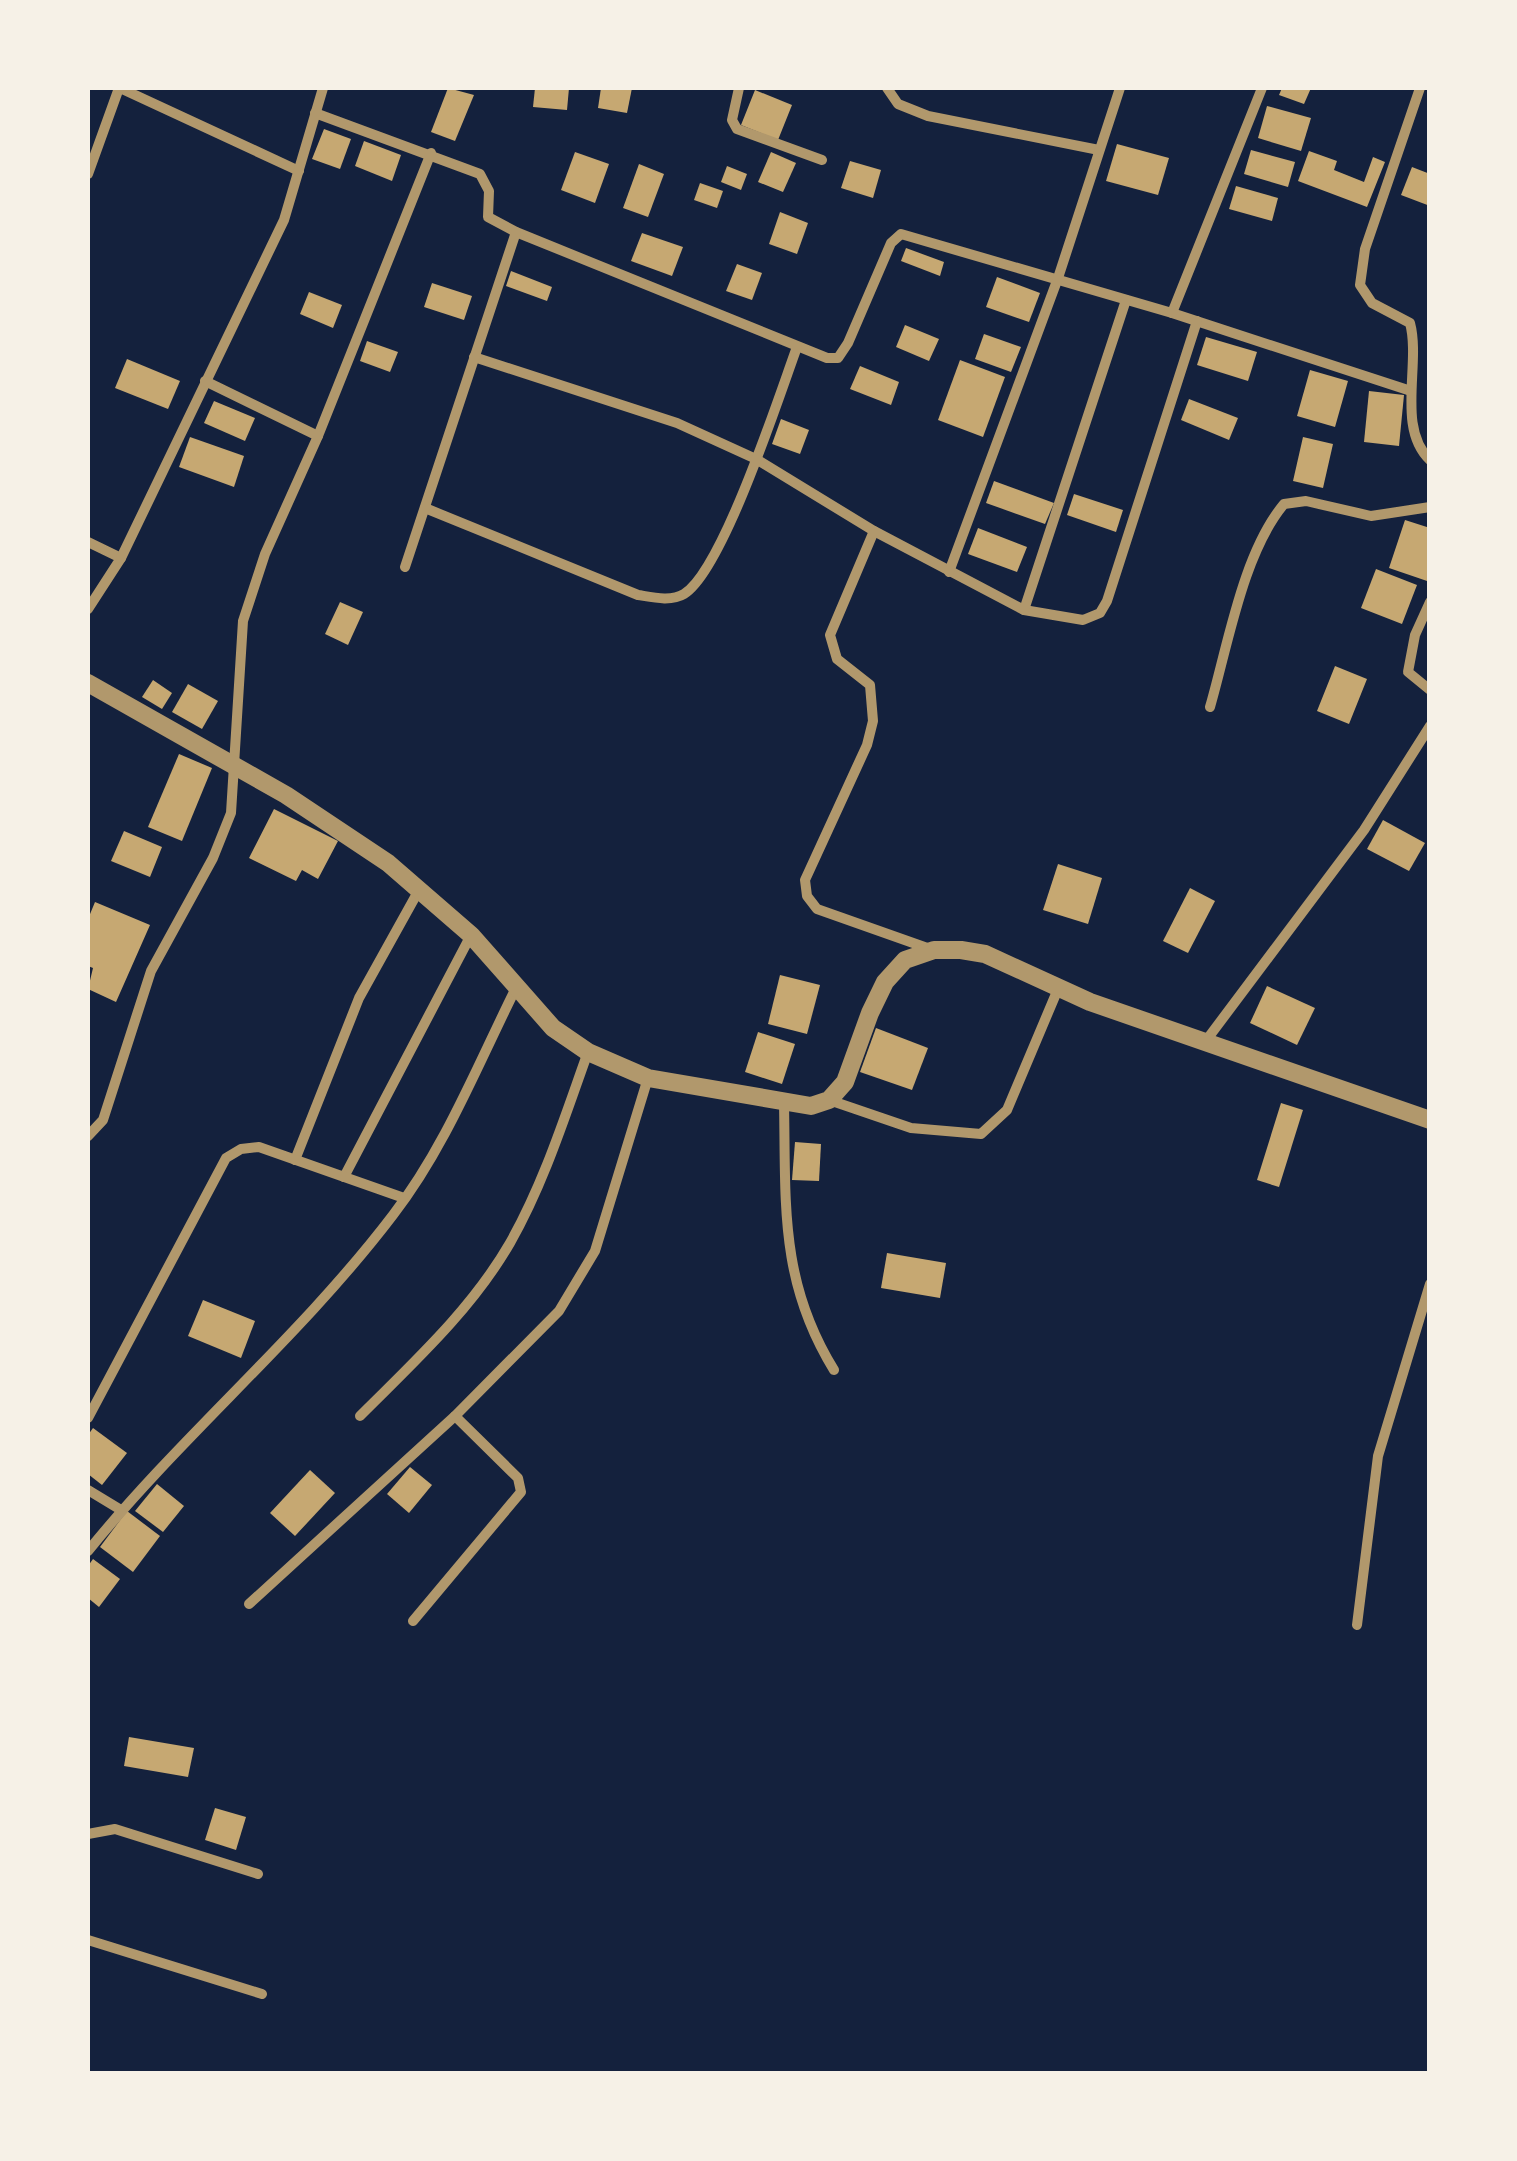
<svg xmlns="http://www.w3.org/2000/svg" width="1517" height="2161" font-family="'Archivo Narrow',sans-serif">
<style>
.building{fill:#c6a872}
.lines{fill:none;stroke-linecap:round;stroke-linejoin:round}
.minor{stroke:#b1986c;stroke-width:10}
.tertiary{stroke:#b1986c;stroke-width:18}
</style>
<rect width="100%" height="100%" fill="#14213d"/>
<!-- building -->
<g class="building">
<path d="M448,88L474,95L455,141L431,132Z"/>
<path d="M535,88H569L567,110L533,107Z"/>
<path d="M601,88H632L627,113L598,108Z"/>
<path d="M1282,88H1311L1304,104L1279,95Z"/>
<path d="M755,90L792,105L778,140L741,125Z"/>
<path d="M1267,106L1311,118L1301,151L1258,138Z"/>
<path d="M324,129L351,139L340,169L312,159Z"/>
<path d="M364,141L401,155L392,181L355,166Z"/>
<path d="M1117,144L1169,158L1158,195L1106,181Z"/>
<path d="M1251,150L1295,162L1288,187L1244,174Z"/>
<path d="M1309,151L1337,161L1334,170L1364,182L1373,157L1385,162L1367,207L1298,181Z"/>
<path d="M575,152L609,164L595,203L561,190Z"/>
<path d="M771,152L796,163L783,192L758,182Z"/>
<path d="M850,161L881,170L873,198L841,188Z"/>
<path d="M639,164L664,174L648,217L623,208Z"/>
<path d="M727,166L747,174L741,190L721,182Z"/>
<path d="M1412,167L1430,174V206L1401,195Z"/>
<path d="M700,183L723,191L717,208L694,200Z"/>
<path d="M1236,186L1278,198L1272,221L1229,209Z"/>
<path d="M780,212L808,223L797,254L769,244Z"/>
<path d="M642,233L683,247L672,276L631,261Z"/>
<path d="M906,248L944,262L940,276L901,261Z"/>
<path d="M737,264L762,273L752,300L726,291Z"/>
<path d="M511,271L552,287L547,301L506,286Z"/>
<path d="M997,277L1040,293L1029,322L986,307Z"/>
<path d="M432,283L472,296L464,320L424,307Z"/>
<path d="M309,292L342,305L333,328L300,314Z"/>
<path d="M905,325L939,339L929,361L896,347Z"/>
<path d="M984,334L1021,347L1011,372L975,359Z"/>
<path d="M1206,337L1257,352L1248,381L1197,365Z"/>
<path d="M367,341L398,352L390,372L360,361Z"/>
<path d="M127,359L180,381L168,409L115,388Z"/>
<path d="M960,360L1005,377L983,437L938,420Z"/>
<path d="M860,366L899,382L891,405L850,389Z"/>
<path d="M1310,370L1348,381L1335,427L1297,416Z"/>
<path d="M1369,391L1404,395L1399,446L1364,442Z"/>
<path d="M1189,399L1238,418L1229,440L1181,420Z"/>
<path d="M214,401L255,418L245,441L204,423Z"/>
<path d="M781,419L809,430L800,454L772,444Z"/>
<path d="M190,437L244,456L234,487L179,467Z"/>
<path d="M1303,437L1333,444L1323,488L1293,481Z"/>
<path d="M994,481L1054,503L1045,524L986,503Z"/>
<path d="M1074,494L1123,510L1116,532L1067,515Z"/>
<path d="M1405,520L1430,528V582L1389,568Z"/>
<path d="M978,528L1027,547L1017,572L968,554Z"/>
<path d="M1376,569L1417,585L1402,624L1361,608Z"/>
<path d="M340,602L363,612L348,645L325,634Z"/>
<path d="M1335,666L1367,679L1349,724L1317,711Z"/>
<path d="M153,680L172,693L162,709L142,697Z"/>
<path d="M188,684L218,701L202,729L172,712Z"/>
<path d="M179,754L212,768L182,841L148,827Z"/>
<path d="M274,809L338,841L318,879L302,870L296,881L249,858Z"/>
<path d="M1383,820L1425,843L1409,871L1367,849Z"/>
<path d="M124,831L162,847L150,877L111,861Z"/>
<path d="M1058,864L1102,878L1088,924L1043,910Z"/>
<path d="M1190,888L1215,901L1188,953L1163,941Z"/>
<path d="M95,902L150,925L116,1002L88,989L93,968L88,966V919Z"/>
<path d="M780,975L820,985L807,1034L768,1024Z"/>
<path d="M1267,986L1315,1008L1297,1045L1250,1023Z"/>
<path d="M876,1028L928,1048L912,1090L860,1072Z"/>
<path d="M758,1032L795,1044L782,1084L745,1072Z"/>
<path d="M1281,1103L1303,1110L1279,1187L1257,1180Z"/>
<path d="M795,1142L821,1144L819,1181L792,1180Z"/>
<path d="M887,1253L946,1263L940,1298L881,1288Z"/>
<path d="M203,1300L255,1321L241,1358L188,1336Z"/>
<path d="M93,1428L127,1453L102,1485L88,1474V1435Z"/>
<path d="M410,1467L432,1485L409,1513L387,1494Z"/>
<path d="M310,1470L335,1493L295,1536L270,1513Z"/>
<path d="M157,1484L184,1506L163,1532L135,1511Z"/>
<path d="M127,1511L160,1536L133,1572L100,1547Z"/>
<path d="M93,1559L120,1579L99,1607L88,1598V1566Z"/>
<path d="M129,1737L194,1748L188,1777L124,1766Z"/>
<path d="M215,1808L246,1817L236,1850L205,1840Z"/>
</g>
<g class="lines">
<!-- minor -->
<g class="minor">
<path d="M120,88L299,171"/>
<path d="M739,88L732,120L737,129L822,160"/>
<path d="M887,88L898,104L928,116L1099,150"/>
<path d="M1420,88L1365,249L1360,285L1372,303L1410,323C1421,364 1396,428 1430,460"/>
<path d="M315,113L480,174L489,191L488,217L516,232L827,358H838L848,343L891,243L901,234L1172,313L1411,391"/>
<path d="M88,174L119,88"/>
<path d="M1172,313L1262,88"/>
<path d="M474,357L677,423L756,459L874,531L1024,610L1083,620L1100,613L1107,601L1197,321"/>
<path d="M318,436L431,153"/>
<path d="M425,508L638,595C651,597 671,602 684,594C723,570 779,396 797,347"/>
<path d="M874,531L830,635L837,659L870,685L873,721L867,745L805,880L807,896L817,909L933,950"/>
<path d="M88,542L121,558L88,609"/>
<path d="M121,558L284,220L323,88"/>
<path d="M405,567L516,232"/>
<path d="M949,572L1058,278L1120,88"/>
<path d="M1430,602L1415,635L1408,672L1430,690"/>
<path d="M1024,610L1126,300"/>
<path d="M1210,707C1228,645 1243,553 1284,504L1306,501L1371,516L1430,507"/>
<path d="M1205,1042L1364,830L1430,726"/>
<path d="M829,1100L911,1128L981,1134L1007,1110L1058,989"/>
<path d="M784,1103C786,1203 779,1281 834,1370"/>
<path d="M88,1136L103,1120L151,971L213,858L231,813L243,621L265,554L318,436L205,381"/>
<path d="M295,1160L359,998L419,890"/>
<path d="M344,1177L471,935"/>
<path d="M360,1416C414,1362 472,1309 510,1243C544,1183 565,1116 588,1052"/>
<path d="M88,1418L226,1158L241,1149L259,1147L404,1198"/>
<path d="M88,1490L121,1510"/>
<path d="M88,1551C183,1434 301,1336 393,1215C445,1148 478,1064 516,988"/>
<path d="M249,1604L455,1416L559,1311L595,1251L648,1078"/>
<path d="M413,1621L521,1492L518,1478L455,1416"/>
<path d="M1357,1625L1378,1456L1430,1284"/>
<path d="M88,1834L115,1829L258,1874"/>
<path d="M88,1940L262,1994"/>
</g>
<!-- tertiary -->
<path class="tertiary" d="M88,683L286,795L388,863L471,935L553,1028L588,1052L648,1078L811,1106L829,1100L845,1082L870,1013L885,982L905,960L934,950H961L985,954L1090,1002L1430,1120"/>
</g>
<!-- border -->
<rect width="1517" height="2161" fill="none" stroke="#f6f1e7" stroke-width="180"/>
</svg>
